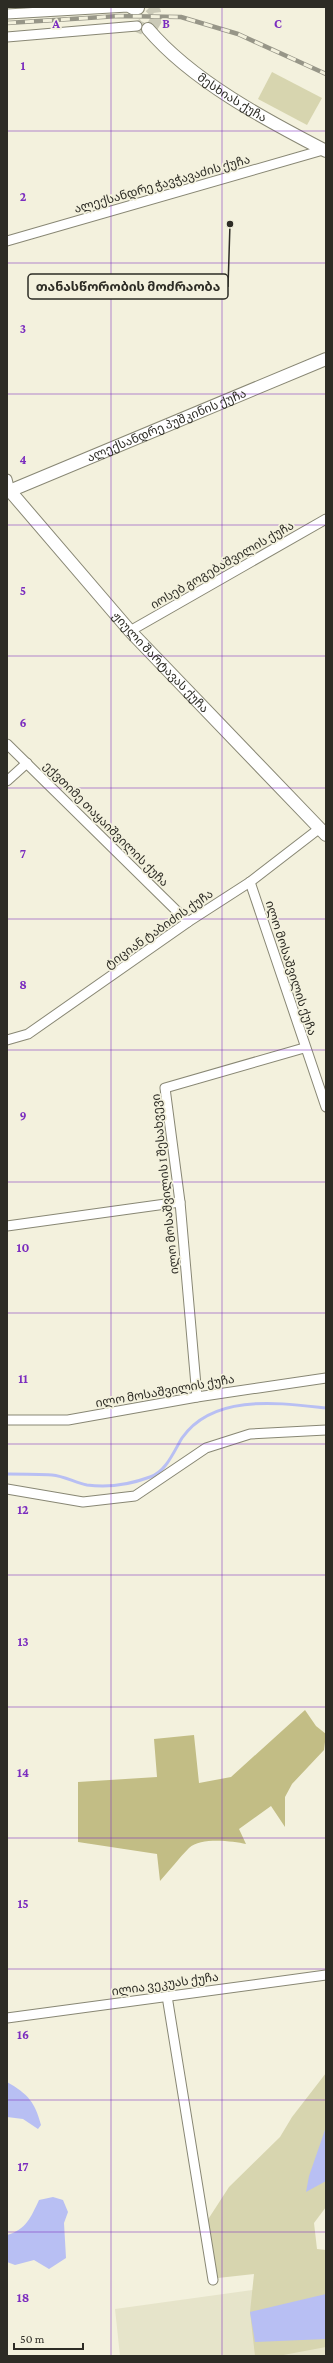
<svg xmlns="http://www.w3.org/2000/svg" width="333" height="2363" font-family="'Crimson Pro','Noto Sans Georgian',serif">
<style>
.built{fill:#e6e4ca}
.green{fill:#d7d5af}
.forest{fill:#c2bd85}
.water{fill:#b8bff3}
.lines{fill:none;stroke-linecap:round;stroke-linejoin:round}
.stream{stroke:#b8bff3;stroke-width:3}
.tertiary-tunnel{stroke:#cbcab8;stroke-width:12;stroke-dasharray:12 6;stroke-linecap:butt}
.minor-casing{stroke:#888774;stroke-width:11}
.tertiary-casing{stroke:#888774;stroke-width:14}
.minor{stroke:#fff;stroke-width:9}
.tertiary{stroke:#fff;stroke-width:12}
.rail-casing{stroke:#979688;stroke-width:4.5}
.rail{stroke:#f3f1dd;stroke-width:3;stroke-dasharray:9;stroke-linecap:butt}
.grid{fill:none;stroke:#7b2cbf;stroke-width:1;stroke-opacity:0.55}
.labels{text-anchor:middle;stroke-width:3.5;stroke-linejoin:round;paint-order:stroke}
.street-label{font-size:12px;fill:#2d2c25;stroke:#f3f1dd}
.grid-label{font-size:13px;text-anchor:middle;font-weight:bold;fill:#7b2cbf;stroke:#f3f1dd;stroke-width:3.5;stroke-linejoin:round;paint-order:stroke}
.leader{fill:none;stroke:#2d2c25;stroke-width:1.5}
.callout-dot{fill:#2d2c25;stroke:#f3f1dd;stroke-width:1.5}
.callout{fill:#f3f1dd;stroke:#2d2c25;stroke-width:1.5}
.callout-label{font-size:13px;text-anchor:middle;font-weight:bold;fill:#2d2c25}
</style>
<rect width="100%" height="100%" fill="#f3f1dd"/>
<!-- built -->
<path class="built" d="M326,2280V2356H120L115,2309Z"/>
<!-- green -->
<g class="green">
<path d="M272,72L322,98L307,125L258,99Z"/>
<path d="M326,2073V2207L314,2223L317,2249L326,2250V2347L278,2356H255L250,2312L254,2274L218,2278L207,2221L229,2187L280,2137L292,2117Z"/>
</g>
<!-- forest -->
<path class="forest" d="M305,1710L316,1726L326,1734L324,1750L292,1784L285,1797V1827L271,1806L239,1829L246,1844C232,1841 201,1837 189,1848C179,1858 170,1870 160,1881L157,1854L78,1842V1782L157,1777L154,1739L194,1735L199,1783L231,1777Z"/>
<!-- water -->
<g class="water">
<path d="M7,2082C28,2094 35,2102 41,2125L38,2129L23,2119L7,2117Z"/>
<path d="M326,2127V2181L306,2192L309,2176Z"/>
<path d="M53,2197L63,2200L68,2212L64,2223L66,2258L49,2269L34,2260L15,2265L7,2262V2235C26,2230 31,2217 39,2200Z"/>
<path d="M326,2294V2339L255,2342L250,2312Z"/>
</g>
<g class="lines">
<!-- stream -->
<path class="stream" d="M7,1474C22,1474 38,1474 52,1475C64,1476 76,1483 87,1485C108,1488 131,1484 150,1477C166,1472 174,1451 182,1438C213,1393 280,1403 326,1408"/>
<!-- tertiary-tunnel -->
<path class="tertiary-tunnel" d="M140,7L135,11L133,19L137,26L144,29L152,27L156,20L155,12L150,7"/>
<!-- minor casing -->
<g class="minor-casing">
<g id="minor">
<path d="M7,14L128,7L135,11"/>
<path d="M7,37L137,26"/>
<path d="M7,241L323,150"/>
<path d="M7,479L10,491"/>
<path d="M130,631L326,519"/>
<path d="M7,744L188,922"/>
<path d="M7,781L27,763"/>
<path d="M250,882L326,1107"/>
<path d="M7,1040L28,1034L188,922L250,882L320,828"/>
<path d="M7,1226L180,1202"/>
<path d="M197,1397L180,1202L165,1088L304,1048"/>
<path d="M7,1420H68L197,1397L326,1378"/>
<path d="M7,1489L83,1502L135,1496L206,1448L250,1434L326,1430"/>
<path d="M167,1996L213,2280"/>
<path d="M7,2018L326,1975"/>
</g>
</g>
<!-- tertiary casing -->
<g class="tertiary-casing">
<g id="tertiary">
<path d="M137,7L138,8"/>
<path id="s1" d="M148,29C192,81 266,120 326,151"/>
<path id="s2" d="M10,491L130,631L326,835"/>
<path id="s3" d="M7,492L326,359"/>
</g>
</g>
<!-- minor -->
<use href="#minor" class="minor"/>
<!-- tertiary -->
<use href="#tertiary" class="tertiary"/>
<!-- rail casing -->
<g class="rail-casing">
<path id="rail" d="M7,23L119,16L181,17L238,34L326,74"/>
</g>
<!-- rail -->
<use href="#rail" class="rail"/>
</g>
<!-- grid -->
<path class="grid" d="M111,7V2356M222,7V2356M7,131H326M7,263H326M7,394H326M7,525H326M7,656H326M7,788H326M7,919H326M7,1050H326M7,1182H326M7,1313H326M7,1444H326M7,1575H326M7,1707H326M7,1838H326M7,1969H326M7,2100H326M7,2232H326"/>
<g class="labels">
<!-- street labels -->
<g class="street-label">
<text dy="4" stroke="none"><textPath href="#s1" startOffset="109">მესხიას ქუჩა</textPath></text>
<text transform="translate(162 184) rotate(-16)" y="4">ალექსანდრე ჭავჭავაძის ქუჩა</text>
<text dy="4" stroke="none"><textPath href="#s3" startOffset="173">ალექსანდრე პუშკინის ქუჩა</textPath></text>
<text transform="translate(222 565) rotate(-30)" y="4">იოსებ გოგებაშვილის ქუჩა</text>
<text dy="4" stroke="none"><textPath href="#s2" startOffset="228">ჟიული შარტავას ქუჩა</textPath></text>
<text transform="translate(106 824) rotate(45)" y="4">ექვთიმე თაყაიშვილის ქუჩა</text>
<text transform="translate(159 929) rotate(-35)" y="4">ტიციან ტაბიძის ქუჩა</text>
<text transform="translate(291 968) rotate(72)" y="4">ილო მოსაშვილის ქუჩა</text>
<text transform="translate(165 1184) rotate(-96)" y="4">ილო მოსაშვილის I შესახვევი</text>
<text transform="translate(165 1391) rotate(-10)" y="4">ილო მოსაშვილის ქუჩა</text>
<text transform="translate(165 1984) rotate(-8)" y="4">ილია ვეკუას ქუჩა</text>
</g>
</g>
<g class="grid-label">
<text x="56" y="28">A</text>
<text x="166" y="28">B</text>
<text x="278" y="28">C</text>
<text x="23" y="70">1</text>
<text x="23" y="201">2</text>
<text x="23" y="333">3</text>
<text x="23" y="464">4</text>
<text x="23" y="595">5</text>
<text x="23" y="727">6</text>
<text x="23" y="858">7</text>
<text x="23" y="989">8</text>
<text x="23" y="1120">9</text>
<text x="23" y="1252">10</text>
<text x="23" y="1383">11</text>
<text x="23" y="1514">12</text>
<text x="23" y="1646">13</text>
<text x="23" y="1777">14</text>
<text x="23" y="1908">15</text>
<text x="23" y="2039">16</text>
<text x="23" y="2171">17</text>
<text x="23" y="2302">18</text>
</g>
<!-- callouts -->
<path class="leader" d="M230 224L228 287"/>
<circle class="callout-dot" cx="230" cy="224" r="4"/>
<rect class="callout" x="28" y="274" width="200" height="25" rx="4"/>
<g class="callout-label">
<text x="128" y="291">თანასწორობის მოძრაობა</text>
</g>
<!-- border -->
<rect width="333" height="2363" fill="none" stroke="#2d2c25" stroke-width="16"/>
<!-- scale -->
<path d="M14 2343v6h69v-6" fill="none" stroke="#2d2c25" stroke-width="2"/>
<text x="20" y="2343" font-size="12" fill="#2d2c25" stroke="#f3f1dd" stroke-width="3" paint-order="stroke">50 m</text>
</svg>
